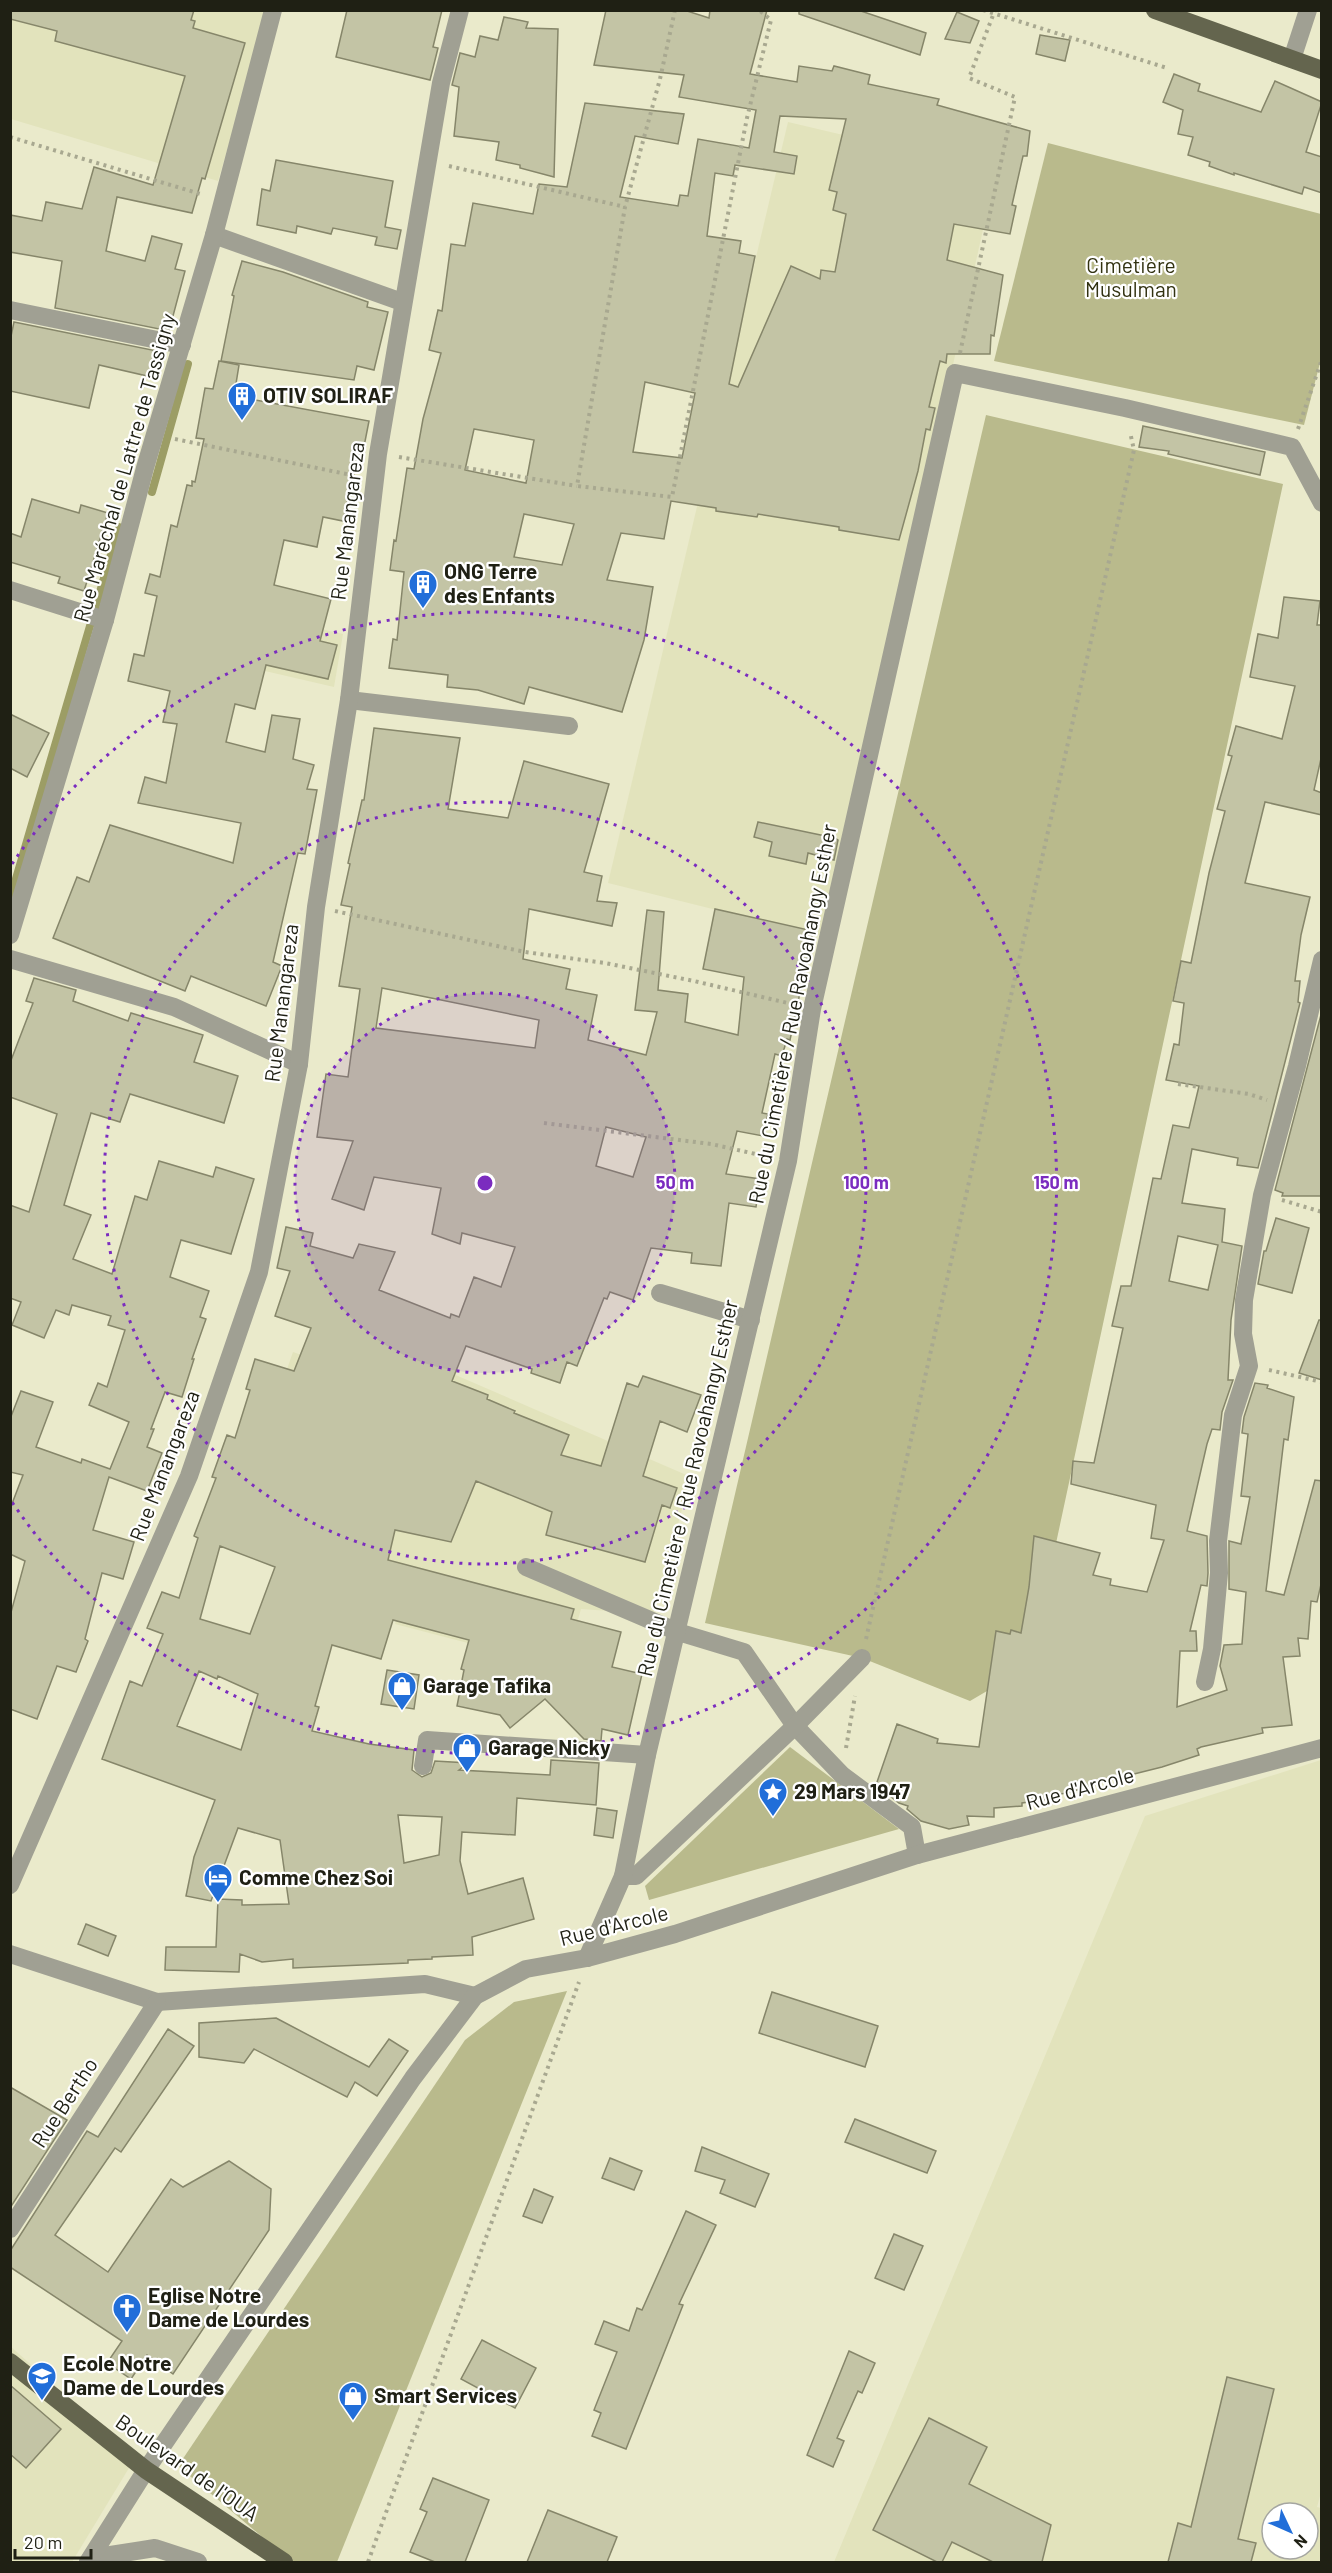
<svg xmlns="http://www.w3.org/2000/svg" width="1332" height="2573" font-family="Barlow,sans-serif">
<style>
.built{fill:#e2e3bc;fill-rule:evenodd}
.green{fill:#b9ba8c}
.lines{fill:none;stroke-linecap:round;stroke-linejoin:round}
.stream{stroke:#9c9d65;stroke-width:8}
.building{fill:#c3c4a5;stroke:#86866a;stroke-width:1.5;fill-rule:evenodd}
.path{stroke:#a8a890;stroke-width:4;stroke-dasharray:3 4.5;stroke-linecap:butt}
.minor{stroke:#a0a093;stroke-width:18}
.major{stroke:#64654e;stroke-width:18}
.ring{fill:none;stroke:#7b2cbf;stroke-width:3;stroke-dasharray:3 6}
.labels{text-anchor:middle;stroke-width:4.5;stroke-linejoin:round;paint-order:stroke}
.park-label{font-size:21px;fill:#323211;stroke:#fff}
.poi-label{font-size:21px;font-weight:bold;fill:#1f2014;stroke:#fff;text-anchor:start}
.street-label{font-size:21px;fill:#1f2014;stroke:#fff}
.centre{fill:#7b2cbf;stroke:#fff;stroke-width:3}
.ring-label{font-size:18px;text-anchor:middle;font-weight:bold;fill:#7b2cbf;stroke:#fff;stroke-width:4.5;stroke-linejoin:round;paint-order:stroke}
</style>
<rect width="100%" height="100%" fill="#eaeacb"/>
<!-- built -->
<g class="built">
<path d="M10,11H268L218,181L11,119Z"/>
<path d="M788,122L996,171L826,937L608,883Z"/>
<path d="M277,619L343,634L334,687L265,671Z"/>
<path d="M370,1338L691,1477L653,1614L581,1609L564,1668L395,1624L410,1575L275,1497L266,1429L293,1352L355,1373Z"/>
<path d="M1321,1760L1322,2489L1317,2507L1321,2508V2562H834L1145,1816ZM1272,2513H1308V2549H1272Z"/>
<path d="M10,2346L135,2458L72,2562H11Z"/>
</g>
<!-- green -->
<g class="green">
<path d="M1048,143L1321,214V359L1304,425L994,361Z"/>
<path d="M986,415L1283,484L1037,1632L987,1691L970,1701L862,1658L705,1623Z"/>
<path d="M790,1747L899,1829L649,1900L645,1886Z"/>
<path d="M567,1991L337,2562H292L178,2466L465,2040L514,2002Z"/>
</g>
<g class="lines">
<!-- stream -->
<g class="stream">
<path d="M152,492L188,364"/>
<path d="M10,899L119,527"/>
</g>
</g>
<!-- building -->
<g class="building">
<path d="M10,10H194L191,20L195,21L193,28L245,43L205,179L202,178L192,213L117,197L106,251L145,261L152,236L182,244L175,269L185,271L169,331L55,308L62,261L10,252V215L42,221L46,202L82,209L94,167L153,185L185,76L55,41L57,31L10,19Z"/>
<path d="M347,10H442L433,47L438,48L430,80L336,57Z"/>
<path d="M606,10H684L709,18L710,10H767L750,74L797,82L799,66L832,71L834,66L870,75L868,84L939,99L937,105L1030,131L1027,156H1023L1012,205L1016,206L1010,234L954,224L947,260L1003,275L994,336L991,335L990,354H947L946,363L940,361L929,407L935,408L930,430L926,429L918,471L899,540L839,530V527L758,514L757,517L716,511V508L671,501L664,539L621,533L607,580L653,587L644,640L622,712L529,687L524,704L478,690L447,687L448,675L389,668L393,639L397,640L404,572L390,570L394,540L396,541L407,468L414,469L423,419L441,353L429,350L438,310L442,311L451,244L465,246L473,203L533,214L539,184L567,187L585,103L684,114L678,144L635,136L620,197L678,206L680,195L688,196L698,139L749,148L756,110L679,97L684,75L594,65ZM780,116L846,119L829,190L837,192L833,210L846,214L835,272L821,270L820,279L791,266L738,387L729,384L755,256L739,253L741,241L707,236L715,173L733,176L735,165L794,174L797,156L774,152ZM645,382L695,393L682,458L633,452ZM474,429L534,440L526,483L465,470ZM524,514L574,524L562,565L514,557Z"/>
<path d="M799,10H858L926,33L920,55L799,14Z"/>
<path d="M957,12L979,21L970,43L945,39Z"/>
<path d="M504,17L528,22L526,28L558,29L554,177L520,168V165L496,160L499,142L454,136L459,87L452,85L460,53L475,57L480,36L498,40Z"/>
<path d="M1040,35L1070,40L1065,61L1036,54Z"/>
<path d="M1174,74L1200,84L1198,91L1261,112L1275,81L1322,102L1306,152L1322,157V193L1304,187L1302,194L1234,173V175L1209,166L1210,162L1188,155L1193,137L1178,134L1183,110L1163,102Z"/>
<path d="M276,160L393,181L385,227L401,230L397,249L375,245L377,237L333,228L331,234L297,226L296,233L257,225L262,189L270,191Z"/>
<path d="M242,261L283,272L368,302L367,307L388,312L374,370L357,366L354,380L221,361L234,296L232,295Z"/>
<path d="M14,322L162,352L156,378L99,365L89,408L10,391V341Z"/>
<path d="M219,361L239,365L234,396L369,421L359,472L354,471L343,521L323,517L317,547L284,540L274,585L331,599L320,641L337,645L328,679L266,665L255,709L235,704L226,742L265,752L272,715L300,719L293,759L314,765L307,789L317,790L305,854L298,853L273,962L282,966L266,1006L191,976L185,991L53,938L77,877L89,882L110,825L233,863L241,823L138,803L145,777L166,783L177,724L163,722L170,691L128,681L134,654L144,656L157,596L145,593L150,574L160,577L171,525L177,527L187,485L192,486V481L195,482L204,439L196,438L205,388L213,389Z"/>
<path d="M1143,426L1265,452L1260,475L1168,454L1169,451L1139,447Z"/>
<path d="M32,499L79,513L81,505L108,513L84,591L58,583L60,577L10,562V533L21,537Z"/>
<path d="M1284,597L1320,601L1317,625H1321L1322,638V754L1314,790L1322,793V815L1265,802L1245,883L1310,897L1301,935L1295,981H1300L1298,1002L1300,1003L1258,1168L1237,1165L1238,1158L1192,1149L1182,1203L1225,1209L1222,1242L1242,1246L1231,1320L1228,1380H1233L1222,1412L1220,1430L1212,1429L1207,1444L1187,1531L1207,1536L1208,1573L1207,1586L1201,1585L1190,1631H1196L1197,1651H1180L1177,1707L1227,1690L1220,1666L1224,1645L1242,1644L1246,1592L1229,1589V1541L1241,1544L1250,1497L1241,1496L1248,1434L1242,1433L1244,1417L1255,1383L1268,1385L1267,1388L1294,1397L1288,1440L1284,1439L1266,1591L1284,1595L1315,1480L1322,1481V1580L1317,1602L1311,1601L1308,1639L1298,1638L1300,1656L1283,1657L1292,1725L1262,1728L1263,1733L1201,1747L1197,1749L1199,1755L1162,1767L1090,1785V1787L1057,1795L1058,1798L1022,1803V1806L994,1808V1817L967,1816L969,1825L949,1829L921,1821L907,1809L908,1806L899,1803L876,1785L897,1724L938,1739L937,1743L979,1747L996,1631L1010,1634L1011,1630L1021,1633L1029,1587L1034,1536L1100,1553L1093,1575L1111,1579L1110,1585L1147,1592L1164,1540L1151,1538L1156,1505L1071,1484L1073,1461L1094,1463L1123,1328L1112,1326L1121,1286H1131L1153,1178L1161,1179L1173,1125L1189,1128L1199,1086L1166,1080L1174,1044L1179,1045L1184,1003L1173,1001L1181,961L1191,963L1209,873L1225,811L1217,809L1232,756L1228,755L1236,726L1282,739L1295,686L1250,677L1258,634L1278,638ZM1178,1236L1218,1245L1208,1290L1169,1281Z"/>
<path d="M10,714L49,733L27,777L10,768Z"/>
<path d="M374,728L460,738L448,809L508,818L524,761L609,784L584,872L602,876L597,901L617,903L612,926L529,909L523,959L570,969L566,989L597,995L588,1040L646,1055L657,1012L635,1010L647,910L664,912L658,990L688,994L685,1022L738,1035L744,977L703,969L715,909L813,931L790,1040L787,1039L782,1056L775,1054L762,1113L768,1114L763,1136L737,1131L726,1174L760,1179L756,1207L729,1203L721,1266L691,1263L692,1253L651,1248L633,1300L610,1292L607,1299L604,1298L577,1366L567,1362L560,1383L531,1373L532,1369L466,1346L452,1381L488,1395L487,1399L515,1411L514,1413L569,1435L561,1455L601,1466L627,1383L638,1387L643,1376L701,1395L687,1432L660,1421L643,1476L677,1488L670,1508L662,1505L645,1562L546,1535L552,1512L476,1481L451,1542L395,1530L388,1560L574,1609L571,1619L621,1632L612,1667L642,1674L628,1735L602,1729L601,1741L584,1739L545,1699L510,1728L500,1715L457,1706L464,1670L461,1669L469,1640L393,1620L381,1659L332,1645L315,1706L319,1707L312,1731L369,1744L414,1750L412,1770L422,1777L431,1773L435,1761L468,1763L459,1770L550,1775L551,1760L599,1763L596,1805L517,1798L515,1835L462,1832L460,1861L468,1894L523,1878L534,1919L472,1937L473,1955L432,1957V1959L408,1960V1963L293,1968V1959L262,1962L240,1954L239,1972L165,1970L166,1947H216L218,1899L242,1900V1905L289,1904L280,1840L238,1828L211,1901L186,1896L194,1857L215,1800L102,1759L130,1681L142,1686L163,1634L147,1628L162,1592L179,1598L198,1538L194,1536L216,1478L212,1477L227,1435L235,1438L250,1390L246,1389L255,1359L294,1371L311,1328L275,1316L290,1271L277,1268L286,1227L313,1233L310,1246L353,1258L359,1244L395,1252L379,1290L450,1318L451,1314L459,1317L474,1277L501,1287L515,1247L462,1233L460,1244L432,1234L441,1188L374,1177L364,1210L332,1199L353,1141L317,1137L326,1074L348,1077L360,989L339,986L352,907L341,905L350,864L348,863L362,800H364ZM382,988L539,1020L535,1048L376,1028ZM606,1127L646,1137L633,1177L596,1166ZM220,1546L275,1567L250,1634L200,1619ZM199,1671L217,1679L218,1676L258,1694L241,1750L177,1726ZM398,1815L442,1817L439,1855L404,1863Z"/>
<path d="M758,822L835,838L838,840L834,860L808,853L806,864L769,856L772,842L754,837Z"/>
<path d="M34,978L76,990L73,1001L128,1021L131,1013L203,1035L194,1062L238,1076L224,1123L130,1094L120,1122L91,1113L64,1205L91,1215L73,1259L112,1274L135,1196L147,1200L159,1161L213,1177L216,1167L254,1179L231,1254L181,1240L170,1277L209,1291L200,1317L206,1319L192,1359H194L182,1397L165,1392L151,1429H154L147,1447L162,1453L147,1491L109,1477L93,1530L134,1542L123,1579L102,1573L85,1639L88,1641L76,1672L57,1666L37,1719L10,1709V1616L25,1561L10,1554V1509L23,1475L10,1472V1419L21,1391L53,1402L36,1447L81,1463L82,1459L110,1469L129,1422L89,1405L98,1383L107,1387L125,1330L108,1325L111,1316L72,1305L69,1315L56,1310L44,1338L12,1325L21,1302L10,1298V1205L29,1212L57,1114L10,1097V1063L33,1003L26,1001Z"/>
<path d="M1322,1011V1196H1282L1283,1193L1275,1190Z"/>
<path d="M1276,1218L1309,1228L1292,1293L1258,1284L1264,1251H1266Z"/>
<path d="M1319,1320H1322V1380L1299,1373Z"/>
<path d="M387,1670L419,1675L414,1709L381,1704Z"/>
<path d="M597,1808L617,1811L613,1838L594,1835Z"/>
<path d="M86,1924L116,1936L108,1956L78,1944Z"/>
<path d="M772,1992L878,2026L865,2067L759,2033Z"/>
<path d="M276,2018L369,2067L389,2039L408,2051L377,2096L355,2082L347,2097L254,2049L244,2063L199,2057V2023Z"/>
<path d="M168,2029L194,2046L121,2152L115,2148L55,2235L108,2272L171,2179L183,2187L229,2161L271,2189L269,2230L173,2374L147,2355L131,2379L107,2363L122,2341L10,2267V2251L87,2131L98,2137Z"/>
<path d="M10,2087L67,2120L10,2208Z"/>
<path d="M855,2119L936,2151L927,2173L845,2142Z"/>
<path d="M702,2147L769,2174L755,2207L720,2193L725,2180L695,2171Z"/>
<path d="M610,2158L642,2171L634,2190L602,2178Z"/>
<path d="M534,2189L553,2197L542,2223L523,2216Z"/>
<path d="M686,2211L716,2225L679,2304L683,2305L626,2449L592,2436L601,2413L594,2410L617,2352L595,2344L604,2321L629,2331L637,2308L642,2310Z"/>
<path d="M894,2234L923,2246L904,2290L875,2278Z"/>
<path d="M482,2340L536,2368L515,2408L461,2379Z"/>
<path d="M849,2351L875,2363L862,2393L858,2391L837,2438L844,2441L833,2467L807,2455Z"/>
<path d="M1227,2377L1274,2389L1238,2539L1256,2543L1251,2562H1168L1178,2523L1191,2527Z"/>
<path d="M10,2385L61,2429L26,2468L10,2454Z"/>
<path d="M929,2418L987,2447L969,2484L1051,2525L1042,2562H993L952,2542L942,2562H937L873,2530Z"/>
<path d="M433,2478L489,2500L465,2562H435L410,2552L427,2512L420,2509Z"/>
<path d="M548,2510L617,2537L607,2562H527Z"/>
</g>
<g class="lines">
<!-- path -->
<g class="path">
<path d="M675,10L660,79L625,207L577,486L672,497L747,118L771,20L759,10"/>
<path d="M983,10L1167,68"/>
<path d="M10,137L204,195"/>
<path d="M449,166L625,207"/>
<path d="M960,353L1015,97L969,78L995,10"/>
<path d="M1298,429L1322,359"/>
<path d="M175,439L356,476"/>
<path d="M399,457L577,486"/>
<path d="M335,911L525,952L605,963L694,981L792,1004"/>
<path d="M1178,1084L1249,1094L1267,1100"/>
<path d="M544,1123L711,1144L769,1157"/>
<path d="M1282,1200L1322,1212"/>
<path d="M1269,1370L1322,1382"/>
<path d="M866,1639L1134,450L1130,432"/>
<path d="M846,1748L855,1696"/>
<path d="M368,2562L579,1982"/>
</g>
<!-- minor -->
<g class="minor">
<path d="M1292,59L1308,10"/>
<path d="M214,235L402,302"/>
<path d="M10,310L182,345"/>
<path d="M10,590L105,620"/>
<path d="M349,700L569,726"/>
<path d="M10,935L105,620L145,468L214,235L273,10"/>
<path d="M10,959L174,1007L299,1064"/>
<path d="M660,1293L751,1320"/>
<path d="M526,1567L678,1632L744,1652L795,1726L842,1775L912,1827L917,1855"/>
<path d="M1205,1682L1212,1649L1219,1573L1218,1541L1233,1415L1249,1366L1243,1334L1244,1300L1262,1195L1297,1066L1322,960"/>
<path d="M423,1766L427,1740L647,1755"/>
<path d="M623,1876H636L795,1726L862,1658"/>
<path d="M10,1885L189,1476L259,1272L299,1064L316,907L349,700L378,454L441,83L460,10"/>
<path d="M10,1954L157,2002L425,1984L475,1996"/>
<path d="M587,1958L623,1876L647,1755L788,1161L812,1009L955,373L1125,408L1292,447L1322,503"/>
<path d="M10,2229L157,2002"/>
<path d="M91,2558L155,2548L198,2562"/>
<path d="M88,2562L146,2470L413,2078L475,1996L526,1969L587,1958L675,1934L917,1855L1322,1748"/>
</g>
<!-- major -->
<g class="major">
<path d="M1155,10L1322,70"/>
<path d="M10,2362L146,2470L284,2562"/>
</g>
</g>
<!-- distance rings -->
<circle cx="485" cy="1183" r="190" fill="#7b2cbf" fill-opacity=".12"/>
<g class="ring">
<circle cx="485" cy="1183" r="190"/>
<circle cx="485" cy="1183" r="381"/>
<path d="M12 864A571 571 0 1 1 12 1502"/>
</g>
<!-- icons -->
<defs>
<g id="building-pin" transform="scale(1.5)"><path d="M0 17L-7.5 6A9.5 9.5 0 1 1 7.5 6Z" fill="#216ed9" stroke="#fff"/><path d="M-4-6H4V6H1V3H-1V6H-4ZM-2.5-4.3h1.7v1.8h-1.7ZM.8-4.3h1.7v1.8H.8ZM-2.5-1h1.7V.8h-1.7ZM.8-1h1.7V.8H.8Z" fill="#fff"/></g>
<g id="shop-pin" transform="scale(1.5)"><path d="M0 17L-7.5 6A9.5 9.5 0 1 1 7.5 6Z" fill="#216ed9" stroke="#fff"/><path d="M-5-2.5h2.3a2.7 3.5 0 0 1 5.4 0H5L5.5 6h-11ZM-1.5-2.5h3a1.5 2.3 0 0 0-3 0Z" fill="#fff"/></g>
<g id="sight-pin" transform="scale(1.5)"><path d="M0 17L-7.5 6A9.5 9.5 0 1 1 7.5 6Z" fill="#216ed9" stroke="#fff"/><path d="M0-6L1.8-2.2L6-1.7L2.9 1.2L3.7 5.4L0 3.3L-3.7 5.4L-2.9 1.2L-6-1.7L-1.8-2.2Z" fill="#fff"/></g>
<g id="hotel-pin" transform="scale(1.5)"><path d="M0 17L-7.5 6A9.5 9.5 0 1 1 7.5 6Z" fill="#216ed9" stroke="#fff"/><path d="M-6-4.5h1.5V1H6V5H4.5V3h-9V5H-6ZM-4 0a1.8 1.8 0 1 1 3.6 0ZM.5 0V-2.5h3Q6-2.5 6 0Z" fill="#fff"/></g>
<g id="church-pin" transform="scale(1.5)"><path d="M0 17L-7.5 6A9.5 9.5 0 1 1 7.5 6Z" fill="#216ed9" stroke="#fff"/><path d="M-1.2-6h2.4v3.5h3.3v2.4h-3.3V6h-2.4V-.1h-3.3v-2.4h3.3Z" fill="#fff"/></g>
<g id="school-pin" transform="scale(1.5)"><path d="M0 17L-7.5 6A9.5 9.5 0 1 1 7.5 6Z" fill="#216ed9" stroke="#fff"/><path d="M0-5L7-2L0 1L-7-2ZM-4 1L0 2.5L4 1V4Q0 6-4 4Z" fill="#fff"/></g>
</defs>
<g fill-rule="evenodd">
<use href="#building-pin" x="242" y="396"/>
<use href="#building-pin" x="423" y="584"/>
<use href="#shop-pin" x="402" y="1686"/>
<use href="#shop-pin" x="467" y="1748"/>
<use href="#sight-pin" x="773" y="1792"/>
<use href="#hotel-pin" x="218" y="1878"/>
<use href="#church-pin" x="127" y="2308"/>
<use href="#school-pin" x="42" y="2376"/>
<use href="#shop-pin" x="353" y="2396"/>
</g>
<g class="labels">
<!-- park labels -->
<g class="park-label">
<text x="1131" y="273">Cimetière<tspan x="1131" dy="24">Musulman</tspan></text>
</g>
<!-- poi labels -->
<g class="poi-label">
<text x="263" y="403">OTIV SOLIRAF</text>
<text x="444" y="579">ONG Terre<tspan x="444" dy="24">des Enfants</tspan></text>
<text x="423" y="1693">Garage Tafika</text>
<text x="488" y="1755">Garage Nicky</text>
<text x="794" y="1799">29 Mars 1947</text>
<text x="239" y="1885">Comme Chez Soi</text>
<text x="148" y="2303">Eglise Notre<tspan x="148" dy="24">Dame de Lourdes</tspan></text>
<text x="63" y="2371">Ecole Notre<tspan x="63" dy="24">Dame de Lourdes</tspan></text>
<text x="374" y="2403">Smart Services</text>
</g>
<!-- street labels -->
<g class="street-label">
<text transform="translate(125 468) rotate(-74)" y="7">Rue Maréchal de Lattre de Tassigny</text>
<text transform="translate(348 521) rotate(-83)" y="7">Rue Manangareza</text>
<text transform="translate(282 1003) rotate(-83)" y="7">Rue Manangareza</text>
<text transform="translate(793 1014) rotate(-79)" y="7">Rue du Cimetière / Rue Ravoahangy Esther</text>
<text transform="translate(165 1466) rotate(-69)" y="7">Rue Manangareza</text>
<text transform="translate(688 1488) rotate(-77)" y="7">Rue du Cimetière / Rue Ravoahangy Esther</text>
<text transform="translate(1080 1789) rotate(-15)" y="7">Rue d'Arcole</text>
<text transform="translate(614 1926) rotate(-14)" y="7">Rue d'Arcole</text>
<text transform="translate(65 2103) rotate(-57)" y="7">Rue Bertho</text>
<text transform="translate(187 2468) rotate(35)" y="7">Boulevard de l'OUA</text>
</g>
</g>
<circle cx="485" cy="1183" r="9" class="centre"/>
<g class="ring-label">
<text x="675" y="1189">50 m</text>
<text x="866" y="1189">100 m</text>
<text x="1056" y="1189">150 m</text>
</g>
<!-- border -->
<rect width="1332" height="2573" fill="none" stroke="#1f2014" stroke-width="24"/>
<!-- north arrow -->
<g transform="translate(1290 2531) rotate(134)"><circle r="28" fill="#ffffff" stroke="#a5a6a1" stroke-width="1.5"/>
<path d="M0-4.5L10 22L0 15L-10 22Z" fill="#216ed9"/>
<text y="-9" font-size="16" font-weight="bold" text-anchor="middle" fill="#1f2014">N</text>
</g>
<!-- scale -->
<path d="M15 2549v9h76v-9" fill="none" stroke="#1f2014" stroke-width="3"/>
<text x="24" y="2549" font-size="18" fill="#1f2014" stroke="#ffffff" stroke-width="4.5" paint-order="stroke">20 m</text>
</svg>
